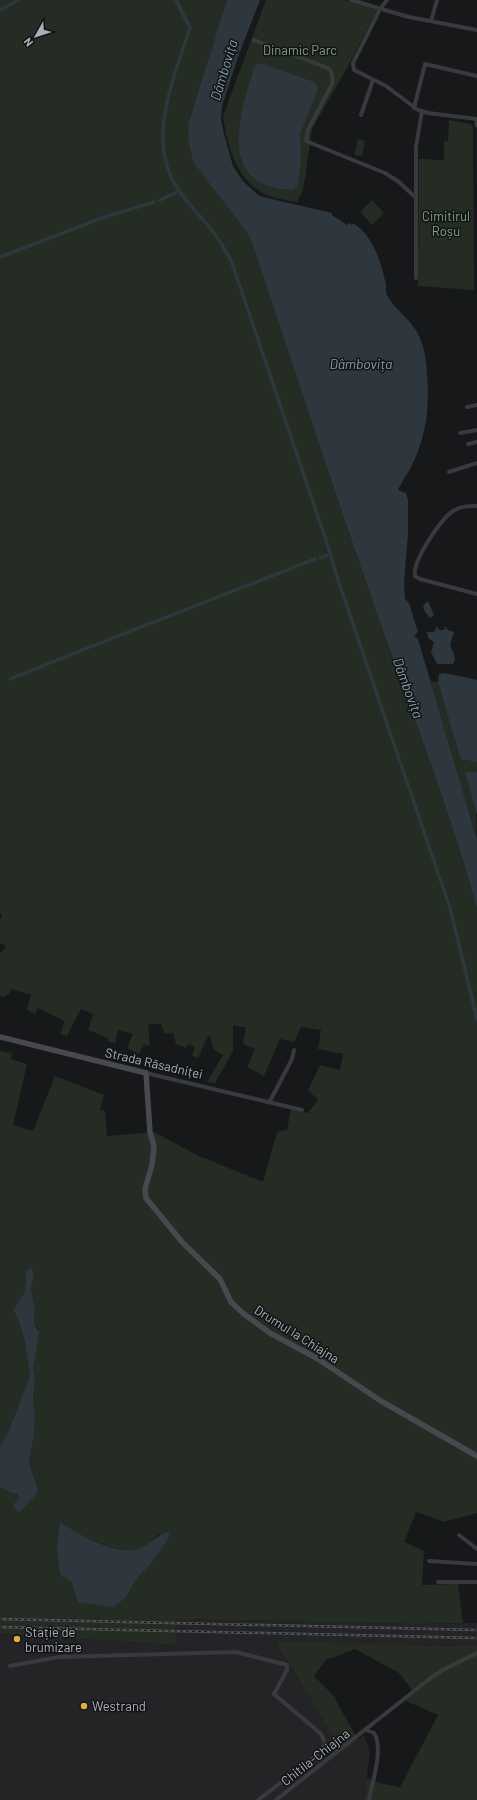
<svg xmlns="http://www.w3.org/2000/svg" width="477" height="1800" font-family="Barlow,sans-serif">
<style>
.built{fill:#242426}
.green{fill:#242c24;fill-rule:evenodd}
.water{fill:#2e373d}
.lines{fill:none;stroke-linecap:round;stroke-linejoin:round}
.canal{stroke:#2e373d;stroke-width:3.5}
.minor{stroke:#393a3e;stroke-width:4}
.tertiary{stroke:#393a3e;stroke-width:5}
.secondary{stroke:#47494e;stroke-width:5.5}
.rail-casing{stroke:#505257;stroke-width:2.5}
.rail{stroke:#121314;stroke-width:1;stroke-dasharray:3;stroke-linecap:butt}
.poi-dot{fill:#e7a841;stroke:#121314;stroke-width:1.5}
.labels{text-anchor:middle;stroke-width:3;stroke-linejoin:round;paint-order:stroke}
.park-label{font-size:13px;fill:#83a283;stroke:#121314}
.street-label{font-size:13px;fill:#aaafb8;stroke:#121314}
.poi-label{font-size:13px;fill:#aaafb8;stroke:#121314;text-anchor:start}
.water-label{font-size:14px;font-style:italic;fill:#849eb1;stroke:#121314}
</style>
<rect width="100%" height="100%" fill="#171819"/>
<!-- built -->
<path class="built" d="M176,1619L417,1624L477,1623V1645L439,1646L275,1642L343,1751L364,1735L370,1752L364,1800H0V1634L176,1645Z"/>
<!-- green -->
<g class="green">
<path d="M0,0H227L188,133L191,154L195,163L248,234L252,243C295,371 337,500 382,628C415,721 451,814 477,909V1513L444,1522L416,1512L404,1542L424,1551L422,1585L458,1584L463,1623L417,1624L176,1619V1645L0,1634V1487L11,1493L18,1494L19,1499L14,1503L26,1504L35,1496L38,1490L29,1462L34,1436L35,1415L33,1400L35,1378L33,1370L38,1329L34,1324L35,1310L31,1289L34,1276L26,1272V1290L13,1310L17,1317L24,1338L30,1376L7,1435L0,1445V1051L12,1053L11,1059L27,1064L13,1125L33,1131L55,1076L104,1095L100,1110L105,1111L107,1136L154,1132L199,1156L263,1182L277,1132L287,1130L291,1109L308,1113L318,1100L308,1090L320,1065L340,1070L343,1054L318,1049L321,1030L301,1027L294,1042L280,1039L264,1076L247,1067L255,1049L243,1044L246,1027L233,1026V1051L215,1083L207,1082L223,1055L214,1050L210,1037L208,1036L198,1058L192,1055L195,1047L188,1044L186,1048L176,1044L173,1033L165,1034L161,1024H148L150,1043L148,1046L144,1044L139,1054L127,1048L133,1034L118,1030L115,1044L108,1041V1038L88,1030L93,1014L81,1009L67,1036L60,1034L65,1021L38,1008L35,1014L27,1010L31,995L11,989L9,994L3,997L0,996V953L5,948V945L0,943V919L2,918L0,913ZM73,1531C87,1538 122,1555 138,1549C147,1546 154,1539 161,1533L148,1567L138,1577L125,1598L78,1602L71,1581Z"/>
<path d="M266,0H344L377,10L348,66L312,129L305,178L302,193L297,202C287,200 276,199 267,195C237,183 227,145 223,116Z"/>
<path d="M449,120L471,124L473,127L474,290L418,286L419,159L444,160V141H448Z"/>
<path d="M358,139L365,141L362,156L354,155Z"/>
<path d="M372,200L384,213L372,225L360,212Z"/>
<path d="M430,681L438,682L460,758L463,760L477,762V772H466L476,808L477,840Z"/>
<path d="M275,1641L439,1646L477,1645V1800H364L367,1778L379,1783L400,1787L438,1715L406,1701L412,1690L399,1673L355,1649L326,1660L314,1676L333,1695L358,1740L343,1752Z"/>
</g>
<!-- water -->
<g class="water">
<path d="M227,0H260L238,57L222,106L221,119L224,134L233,166L243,181L259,196L332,213V215L347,225L349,223L352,225L353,223C373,236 379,257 385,280C387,285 385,290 387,295C395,310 412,320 419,336C425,348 426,361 427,374C430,408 426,439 410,469C406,476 401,483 398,490L406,493L408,500V534L404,582L405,599L409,603L418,632L414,636L418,639L477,840V909C451,814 415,721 382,628C337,500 295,371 252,243L248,234L194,163C189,149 187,137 189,122Z"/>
<path d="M260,63L314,82L318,87L317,92L300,134L301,160L298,186L293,190C216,188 239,116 254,68L257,64Z"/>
<path d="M428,601L434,615L430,618L425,612L423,606Z"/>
<path d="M444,625L448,630L454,632L450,645C452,652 458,657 453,664H437L431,652L434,642L428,638L427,632H434L437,626L439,630H445Z"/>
<path d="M445,673L477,680V762L463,760L460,758L438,682L439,674Z"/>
<path d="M465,772H477V815Z"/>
<path d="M31,1267L34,1276L31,1289L35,1310L34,1324L39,1332L33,1369L35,1378L33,1400L35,1415L34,1436L29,1462L38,1490L35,1496L19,1512L14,1508V1503L19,1499L18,1494L11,1493L0,1487V1445L7,1435L30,1376L24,1338L17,1317L13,1310L26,1290V1272Z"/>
<path d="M60,1522C77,1534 118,1556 138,1549C150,1545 157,1534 170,1531L168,1539L148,1567L138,1577L125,1598L114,1607L78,1602L71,1581L60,1574L57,1547Z"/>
</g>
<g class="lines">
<!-- canal -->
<g class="canal">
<path d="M176,0L190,28C174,78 144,143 180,192C192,209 209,224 220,242C225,249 228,256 232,263L326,540"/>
<path d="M0,10L18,0"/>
<path d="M160,200L179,191"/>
<path d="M0,257L102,218L154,202"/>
<path d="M327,543L338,580L450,908L477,1019"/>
<path d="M320,558L330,554"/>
<path d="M10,679L90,647L315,559"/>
</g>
<!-- minor -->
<g class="minor">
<path d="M351,0L409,17L477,30"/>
<path d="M387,0L380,9L353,63L354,70L386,86L418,110L428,113L477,119"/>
<path d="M431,21L437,0"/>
<path d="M254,40L328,68C333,72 333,79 332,84L308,130L306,141L385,173L399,182L416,198"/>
<path d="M414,108L425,64L477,76"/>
<path d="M361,115L373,80"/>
<path d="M416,278V147L422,111"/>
<path d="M467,407L477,405"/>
<path d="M460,433L477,430"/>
<path d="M468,444L477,442"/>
<path d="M449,472L477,463"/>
<path d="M477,506C469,506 460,506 453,511C441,519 412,561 415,576L420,579L477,594"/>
<path d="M146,1073L302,1110"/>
<path d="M270,1101L292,1059L294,1050"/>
<path d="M459,1535L477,1549"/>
<path d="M429,1561L477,1564"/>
<path d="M438,1582H477"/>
<path d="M10,1666L59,1657L236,1652L287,1665V1670L274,1694L321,1734L325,1743L320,1753L258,1800"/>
<path d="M366,1730L374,1733C384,1748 372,1783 369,1800"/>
<path d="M276,1800L428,1680L441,1671L477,1653"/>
</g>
<!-- tertiary -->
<path class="tertiary" d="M477,120V125"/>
<!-- secondary -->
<path class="secondary" d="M0,1037L146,1073L150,1132L154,1146L152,1165L145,1189L146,1198L182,1242L220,1279L231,1302L244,1314L270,1333L318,1359L381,1401L477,1456"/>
<!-- rail casing -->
<g class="rail-casing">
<g id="rail">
<path d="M0,1619L477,1630"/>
<path d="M0,1627L477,1638"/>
</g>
</g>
<!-- rail -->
<use href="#rail" class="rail"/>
</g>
<!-- markers -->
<g class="poi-dot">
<circle cx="17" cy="1639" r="4"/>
<circle cx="84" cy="1706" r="4"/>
</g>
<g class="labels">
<!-- park labels -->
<g class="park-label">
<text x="300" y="55">Dinamic Parc</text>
<text x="446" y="221">Cimitirul<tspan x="446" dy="15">Roșu</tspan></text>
</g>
<!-- street labels -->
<g class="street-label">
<text transform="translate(154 1063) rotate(13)" y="5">Strada Răsadniței</text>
<text transform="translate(297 1334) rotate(32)" y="5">Drumul la Chiajna</text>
<text transform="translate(315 1757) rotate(-38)" y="5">Chitila-Chiajna</text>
</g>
<!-- poi labels -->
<g class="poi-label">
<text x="25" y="1637">Stație de<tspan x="25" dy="15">brumizare</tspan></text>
<text x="92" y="1711">Westrand</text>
</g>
<!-- water labels -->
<g class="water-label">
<text transform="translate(224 70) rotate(-73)" y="5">Dâmbovița</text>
<text x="361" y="369">Dâmbovița</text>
<text transform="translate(408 688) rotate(70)" y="5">Dâmbovița</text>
</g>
</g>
<!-- north arrow -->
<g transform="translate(36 36) rotate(231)" stroke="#121314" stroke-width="3" paint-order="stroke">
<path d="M0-3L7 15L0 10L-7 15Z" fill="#aaafb8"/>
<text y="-6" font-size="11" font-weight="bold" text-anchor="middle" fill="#aaafb8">N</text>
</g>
</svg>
